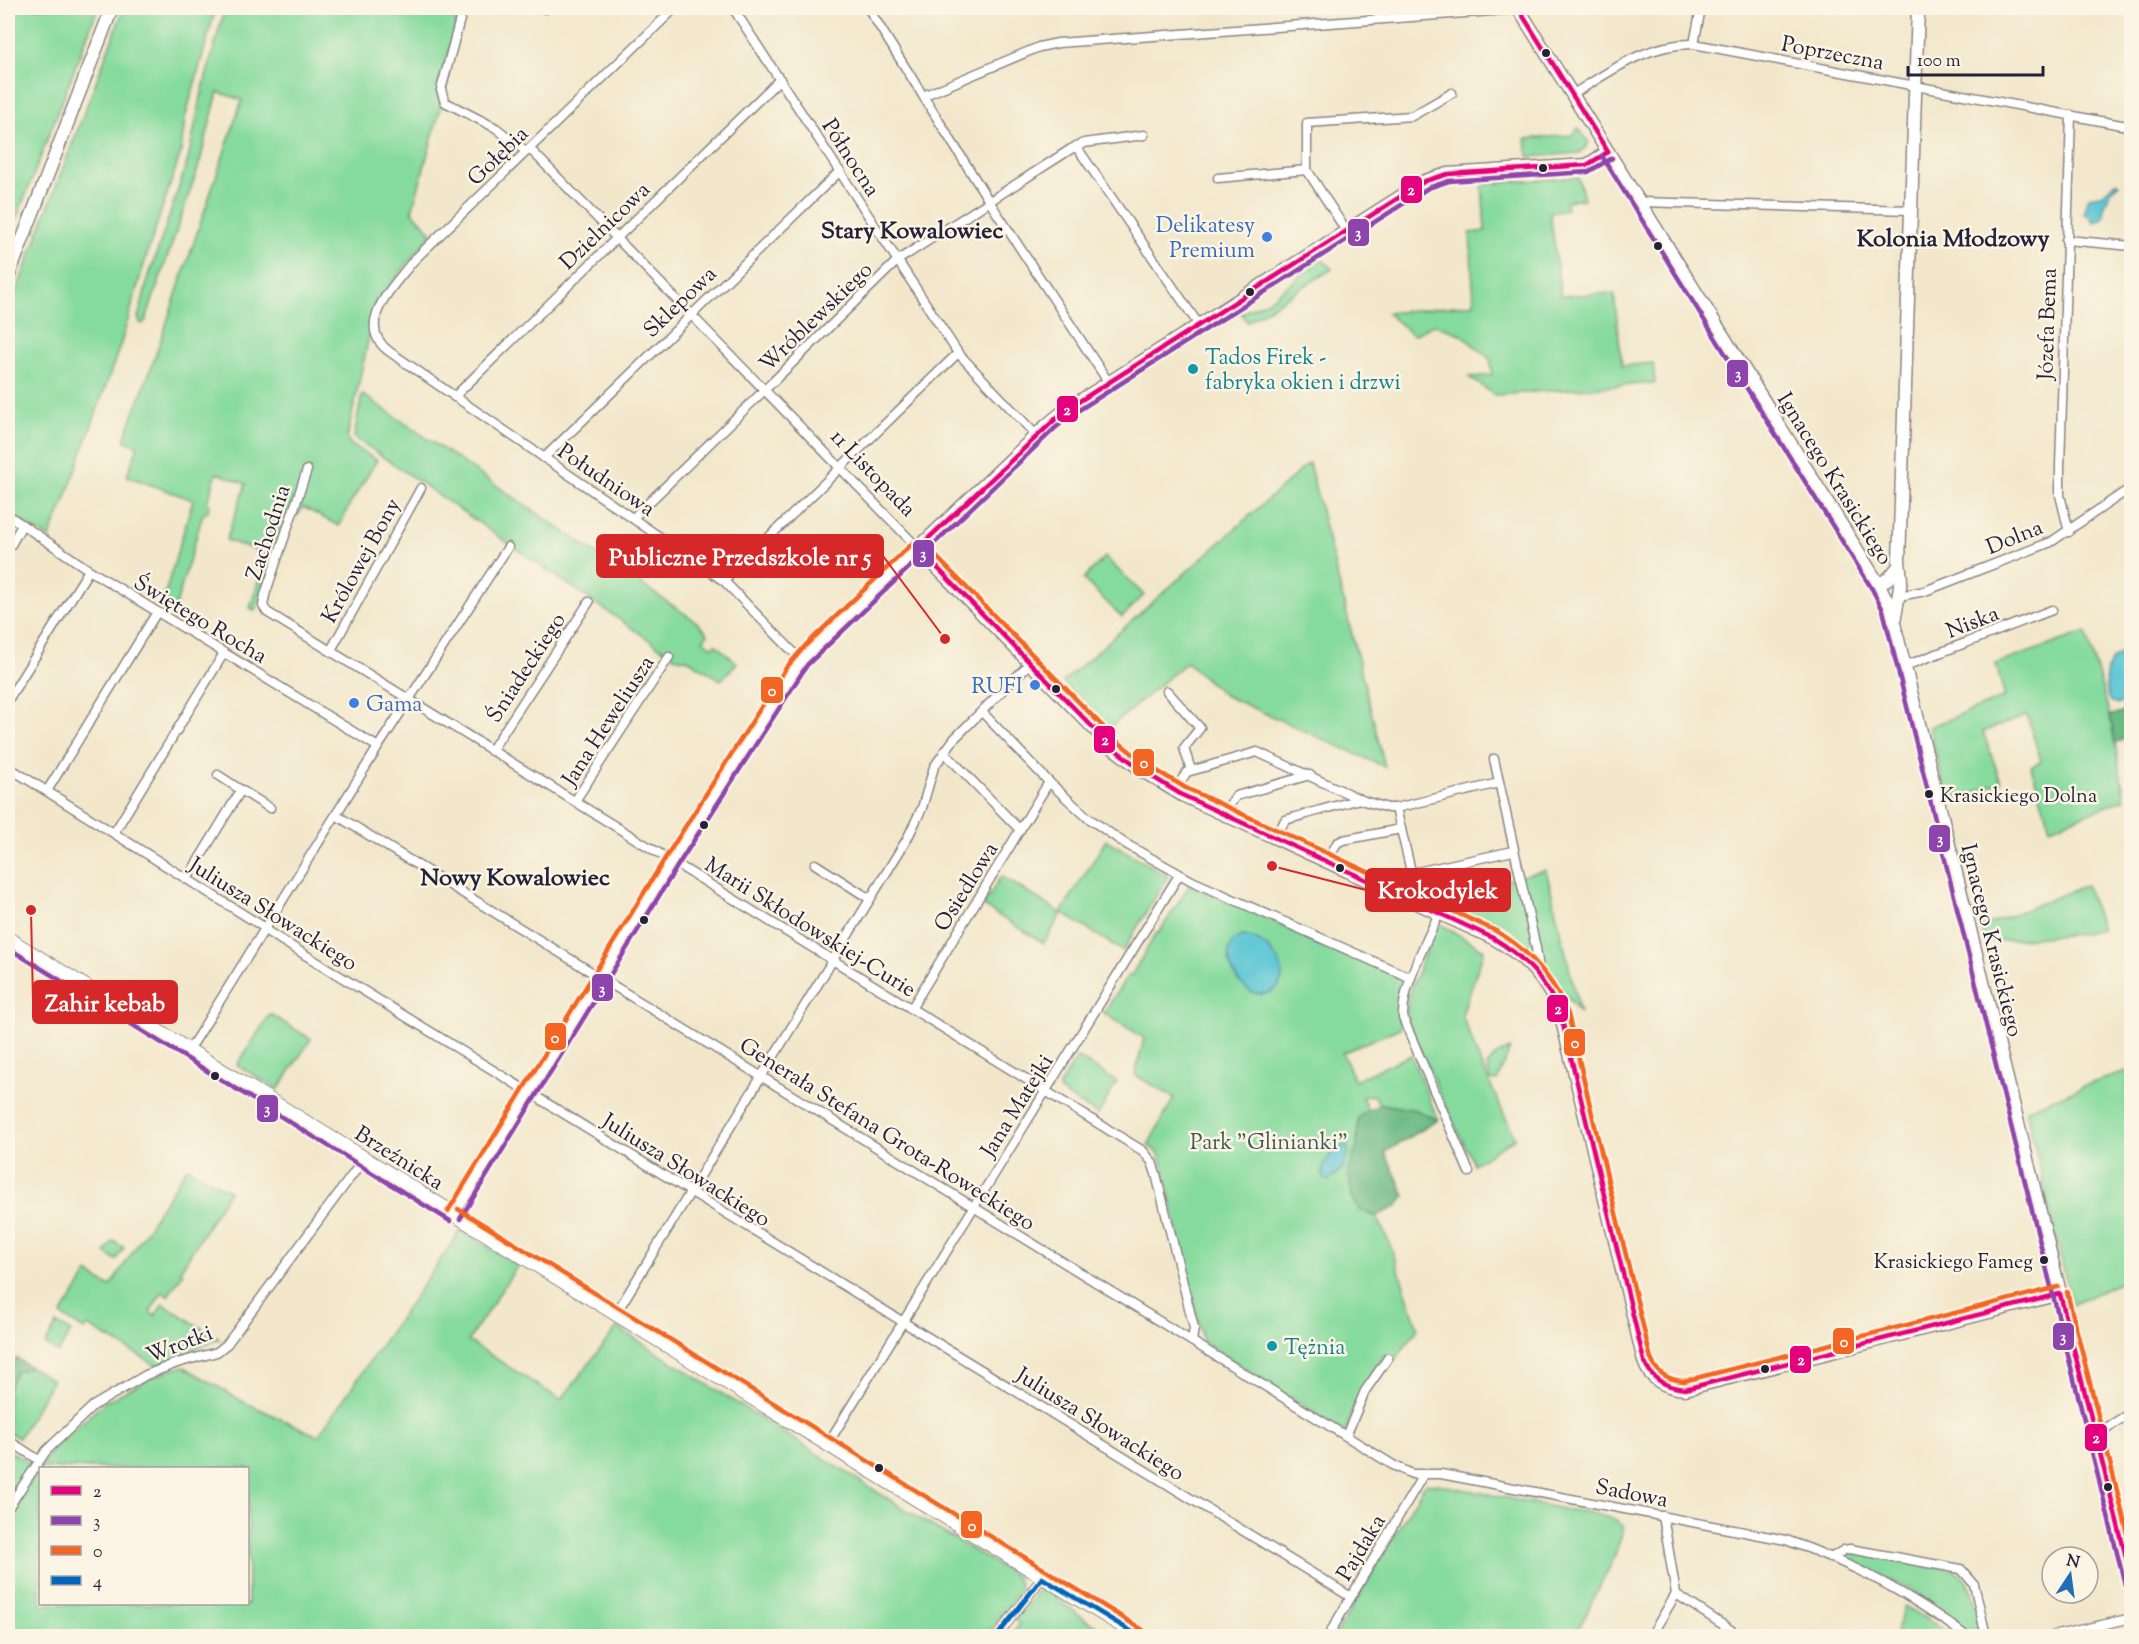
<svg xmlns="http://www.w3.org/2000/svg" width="2139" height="1644" font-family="'Sorts Mill Goudy',serif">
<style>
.green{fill:#85da9d;stroke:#547e6c;stroke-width:1.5;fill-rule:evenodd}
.forest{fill:#6cba84;stroke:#476e60;stroke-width:1.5}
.water{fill:#5bc6d5;stroke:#3e7488;stroke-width:1.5}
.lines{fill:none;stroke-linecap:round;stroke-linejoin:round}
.street-casing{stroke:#8a8483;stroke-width:11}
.secondary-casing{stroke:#8a8483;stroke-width:15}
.primary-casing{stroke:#8a8483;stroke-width:16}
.street{stroke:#fff;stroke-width:8}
.secondary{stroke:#fff;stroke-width:12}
.primary{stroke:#fff;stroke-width:14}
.bus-1-casing{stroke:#fcf5e5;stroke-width:9}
.bus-2-casing{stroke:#fcf5e5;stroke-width:9}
.bus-3-casing{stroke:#fcf5e5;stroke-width:9}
.bus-4-casing{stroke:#fcf5e5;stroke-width:9}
.bus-1{stroke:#e5007d;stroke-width:4.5}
.bus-2{stroke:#8e44ad;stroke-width:4.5}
.bus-3{stroke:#f26522;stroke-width:4.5}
.bus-4{stroke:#0065bd;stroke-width:4.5}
.bus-dot{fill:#22223b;stroke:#fcf5e5;stroke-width:2}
.shop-dot{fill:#3f7fe0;stroke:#fcf5e5;stroke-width:2}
.culture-dot{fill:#0f9aa8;stroke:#fcf5e5;stroke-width:2}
.labels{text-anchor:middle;stroke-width:5;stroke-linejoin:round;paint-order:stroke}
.bus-label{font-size:20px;fill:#22223b;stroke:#fcf5e5;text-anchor:start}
.street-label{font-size:22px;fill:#22223b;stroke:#fcf5e5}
.shop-label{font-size:22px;fill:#366cbe;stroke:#fcf5e5;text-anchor:end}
.culture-label{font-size:22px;fill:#0d838f;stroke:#fcf5e5;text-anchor:start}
.park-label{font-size:22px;fill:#405958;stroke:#fcf5e5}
.neighbourhood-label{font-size:24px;font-weight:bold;fill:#22223b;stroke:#fcf5e5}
.leader{fill:none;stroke:#d62828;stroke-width:2}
.callout-dot{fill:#d62828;stroke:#fcf5e5;stroke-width:2}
.callout{fill:#d62828;stroke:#d62828;stroke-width:2}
.callout-label{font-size:24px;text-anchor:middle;font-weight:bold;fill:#fff}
.line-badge{stroke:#fcf5e5;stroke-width:2}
.badge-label{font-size:16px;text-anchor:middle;font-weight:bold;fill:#fff}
</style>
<rect width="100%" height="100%" fill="#fcf5e5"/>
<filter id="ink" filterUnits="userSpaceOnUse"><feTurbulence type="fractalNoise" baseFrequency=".0167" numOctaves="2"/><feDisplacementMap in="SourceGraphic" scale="12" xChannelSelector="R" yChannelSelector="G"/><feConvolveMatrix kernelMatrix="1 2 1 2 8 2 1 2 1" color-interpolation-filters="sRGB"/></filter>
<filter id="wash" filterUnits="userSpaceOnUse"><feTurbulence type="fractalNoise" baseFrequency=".008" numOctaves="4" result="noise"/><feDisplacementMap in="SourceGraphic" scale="24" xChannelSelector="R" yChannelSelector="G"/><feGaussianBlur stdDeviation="1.35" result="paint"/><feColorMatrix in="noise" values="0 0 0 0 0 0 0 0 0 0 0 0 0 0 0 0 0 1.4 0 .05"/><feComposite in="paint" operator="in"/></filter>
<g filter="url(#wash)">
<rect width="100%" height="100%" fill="#f2e7cb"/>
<!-- green -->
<g class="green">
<path d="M8,8H98L8,241Z"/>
<path d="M124,8H216L185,118L181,152L147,254L121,343L64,503L49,538L19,521L8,510V313Z"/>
<path d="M225,8H460L445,68L437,86L441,106L412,211L432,233L372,308L371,327L347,438L351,445L377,460L351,502L339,526L303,507L298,515H290L255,611L250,608L267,554L226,540L246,484L217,473L207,502L210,505L207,512L203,514L175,608L177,609L174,615L161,607L193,500L127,476L138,446L124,440L155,357L242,100L218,92L199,165L145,322L141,324L138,318L149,276L188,160L202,92Z"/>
<path d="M1578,128L1589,142L1585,148L1579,153L1528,157L1526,139L1573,135Z"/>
<path d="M1578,177L1584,199L1566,201L1567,209L1550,212L1561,296L1614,293L1622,366L1653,363L1655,383L1495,395L1469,377L1492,375L1490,359L1460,334L1434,324L1413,335L1387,313L1474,304L1470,233L1485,231L1482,184Z"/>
<path d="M1322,259L1332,269L1247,322L1241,313L1268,301Z"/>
<path d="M362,394L697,622L708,634L703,640L712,647L715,644L737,663L721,680L689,660L674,657L354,437Z"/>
<path d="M1309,463L1385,767L1224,695L1187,662L1108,729L1063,682Z"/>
<path d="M1105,557L1144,595L1122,617L1083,579Z"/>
<path d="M2086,632L2110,716L2125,799L2050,828L2031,766L2041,762L2027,715L1983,732L2001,782L1948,803L1929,727L2005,697L1996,664Z"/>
<path d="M1106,840L1168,876L1123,951L1062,913L1044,943L983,906L1001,876L1061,913Z"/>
<path d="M1546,870L1580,1013L1532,950L1496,928L1426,900Z"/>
<path d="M1192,881L1196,888L1407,979L1400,1028L1342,1053L1355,1080L1411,1055L1438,1120L1415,1110L1380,1104L1373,1095L1362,1097L1383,1144L1393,1181L1369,1215L1377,1216L1391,1247L1418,1329L1395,1360L1384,1355L1355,1404L1345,1433L1203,1342L1164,1169L1159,1154L1148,1145L1174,1098L1135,1075L1144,1038L1104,1013L1128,975L1131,976L1157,932L1159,933Z"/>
<path d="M2086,885L2102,929L2079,934L1986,942L1980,928Z"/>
<path d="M1437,922L1484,950L1462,1015L1480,1062L1515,1138L1474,1164L1442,1099L1406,1017L1408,997Z"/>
<path d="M270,1014L311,1039L278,1090L237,1065Z"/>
<path d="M1510,1049L1497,1081L1490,1080L1487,1066L1496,1055Z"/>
<path d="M1077,1057L1117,1082L1098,1115L1060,1091L1059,1086Z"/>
<path d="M2131,1071V1277L2072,1305L2026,1110L2097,1081Z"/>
<path d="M187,1167L229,1191L180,1271L183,1273L168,1296L162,1292L150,1312L155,1316L163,1304L219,1339L157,1366L88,1326L84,1330L61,1315L88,1273L110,1287Z"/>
<path d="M461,1230L518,1265L468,1341L561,1400L617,1327L907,1511L1016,1576L1021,1589L985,1636H8V1516L53,1448L105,1402L152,1377L183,1366L242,1401L318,1436ZM40,1468H248V1604H40Z"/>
<path d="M113,1241L124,1248L116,1260L105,1253Z"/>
<path d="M57,1324L71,1332L58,1353L45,1344Z"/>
<path d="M30,1367L53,1380L19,1438L8,1432V1389L16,1372Z"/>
<path d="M8,1450L27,1461L28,1466L8,1497Z"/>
<path d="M1425,1484H1437L1563,1509L1592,1513L1616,1520L1624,1527L1614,1558L1575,1636H1335Z"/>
<path d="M1849,1552L1953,1569C1975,1582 1976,1608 1982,1631L1979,1635L1973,1636L1913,1591L1845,1560V1554Z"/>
<path d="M1041,1589C1048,1588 1053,1592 1059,1596L1057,1599L1086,1620L1114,1636H1010L1019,1624L1015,1620L1036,1593Z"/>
<path d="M1905,1605V1606L1954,1636H1894Z"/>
</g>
<!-- forest -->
<g class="forest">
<path d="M2131,708V736L2115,743L2110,716Z"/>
<path d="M1380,1104L1416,1110L1438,1120L1385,1152L1405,1196L1396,1207L1377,1216L1359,1210L1352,1196L1348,1170L1357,1147L1358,1118L1365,1112Z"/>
<path d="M16,1358L30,1367L16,1372L8,1389V1374Z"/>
</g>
<!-- water -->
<g class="water">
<path d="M2116,182L2119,184L2113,189L2104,205V217L2099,221L2092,222L2091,217L2084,214L2089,197L2101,195Z"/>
<path d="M2131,649V671L2127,677V698C2107,721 2100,675 2111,661C2115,655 2126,652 2131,649Z"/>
<path d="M1243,936C1271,938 1300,981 1268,993C1240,1003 1210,944 1243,936Z"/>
<path d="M1346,1145L1349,1151L1343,1168L1330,1180H1325C1317,1165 1333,1149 1346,1145Z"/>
</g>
</g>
<g filter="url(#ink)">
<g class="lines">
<!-- street casing -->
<g class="street-casing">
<g id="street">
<path d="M463,8L441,90L445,102L496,128L523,149L533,152L918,548"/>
<path d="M675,8L413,261C394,286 352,325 390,352L724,581L801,660"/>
<path d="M733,8L958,353L1036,435"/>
<path d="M868,8L989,201L1109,383"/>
<path d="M545,9L547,8"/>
<path d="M1694,44L1701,8"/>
<path d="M1573,94C1611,71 1647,43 1694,44L2132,127"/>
<path d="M923,96L1039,47L1058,43L1519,9"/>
<path d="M1076,146L1199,325"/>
<path d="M1218,178L1307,170"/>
<path d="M1640,202L1910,210"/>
<path d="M1347,232L1307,170V123L1412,116L1452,93"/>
<path d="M2066,240L2132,246"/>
<path d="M454,397L780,79"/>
<path d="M544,458L840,171"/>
<path d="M307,470L265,595L263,606L267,612L1143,1151L1152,1162L1156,1174L1194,1328L1192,1341"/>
<path d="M8,515L89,570L378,747"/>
<path d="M633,518L898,260L1071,149L1084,143L1144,135"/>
<path d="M2069,532L2060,495V466L2071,115"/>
<path d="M8,550L22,525"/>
<path d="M724,581L958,353"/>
<path d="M1899,596L1925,591L2051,542L2132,487"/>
<path d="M331,650L421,488"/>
<path d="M1905,666L2052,610"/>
<path d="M1167,691L1200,728L1184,748L1191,770"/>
<path d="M8,700L89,570"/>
<path d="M982,712L1049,782L1087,817L1124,843L1192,881L1411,978"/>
<path d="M491,751L589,602"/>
<path d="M944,752L1020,830"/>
<path d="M1494,759L1536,948L1540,976"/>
<path d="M8,767L262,926L268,932L1351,1597"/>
<path d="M218,775L241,790"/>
<path d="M47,791L157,612"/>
<path d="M1174,791L1187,772L1257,752L1364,801L1388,808H1396L1499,783"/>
<path d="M575,801L669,657"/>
<path d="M1396,808L1417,897L1415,902"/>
<path d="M1223,814L1236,796L1310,775"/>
<path d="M336,815L1393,1465L1412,1474H1441L1786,1540C1852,1563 1911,1594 1966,1636"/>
<path d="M114,833L224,653"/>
<path d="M1276,838L1285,820L1360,799"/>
<path d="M1327,862L1337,843L1343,840L1401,829"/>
<path d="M815,864L870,899"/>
<path d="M1412,873L1513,851"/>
<path d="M187,879L241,790L270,808"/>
<path d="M1439,913C1426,944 1402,984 1403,1018L1469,1172"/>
<path d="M911,1009L1049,782"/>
<path d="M188,1052L378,747L508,547"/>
<path d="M615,1315L907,839L922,808L934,767L954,739L1030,663"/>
<path d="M2095,1435L2132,1412"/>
<path d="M1346,1436L1365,1391L1388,1358"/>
<path d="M8,1440L39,1460"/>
<path d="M827,1445L1179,875"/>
<path d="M8,1508L46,1451L93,1406L146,1375L177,1363L217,1352L227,1344L364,1159"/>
<path d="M1831,1558L1844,1550L1850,1549L1961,1569L1974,1584L1986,1636"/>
<path d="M1676,1594L1740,1636"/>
<path d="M997,1636L1042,1578"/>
<path d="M1328,1636L1423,1475"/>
<path d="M1651,1636L1676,1594L1663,1516"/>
<path d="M2053,1636L2132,1618"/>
</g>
</g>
<!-- secondary casing -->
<g class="secondary-casing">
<g id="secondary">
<path d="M1518,8L1879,585L1890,607L2132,1583"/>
<path d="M8,277L112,8"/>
<path d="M918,548L1112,747L1143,771L1182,795L1493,938C1526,956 1548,981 1561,1016L1644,1361C1650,1380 1666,1388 1685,1389L2060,1294"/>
<path d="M1879,585L1890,577L1899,566"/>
<path d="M1895,617L1901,580L1899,561L1918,8"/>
<path d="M454,1215L672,861L801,660L1048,424L1064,411L1425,181L1448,174L1587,165L1608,152"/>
</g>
</g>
<!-- primary casing -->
<g class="primary-casing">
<path id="primary" d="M8,939L1139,1636"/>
</g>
<!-- street -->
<use href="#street" class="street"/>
<!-- secondary -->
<use href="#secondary" class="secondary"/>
<!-- primary -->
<use href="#primary" class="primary"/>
<!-- bus-1 casing -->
<g class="bus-1-casing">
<g id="bus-1">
<path d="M1518,8L1608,152"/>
<path d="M918,548L1112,747L1143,771L1182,795L1493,938C1525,957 1547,981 1561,1016L1644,1361C1652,1380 1666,1387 1685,1389L2060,1294"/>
<path d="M918,548L1064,411L1425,181L1448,174L1587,165L1608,152"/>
<path d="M2060,1294L2132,1581"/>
</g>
</g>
<!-- bus-2 casing -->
<g class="bus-2-casing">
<g id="bus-2">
<path d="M1602,156L1872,589L1883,610L2125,1585"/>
<path d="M8,948L450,1221"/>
<path d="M460,1219L678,865L807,665L1053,430L1068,417L1428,188L1449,181L1588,172L1612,158"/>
</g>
</g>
<!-- bus-3 casing -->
<g class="bus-3-casing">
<g id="bus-3">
<path d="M923,543L1117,741L1147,765L1186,788L1496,931C1530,951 1553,977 1568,1014L1651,1359C1657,1374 1669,1380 1684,1381L2058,1287"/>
<path d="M458,1209L1143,1630"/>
<path d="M448,1211L666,857L786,668L806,645L913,543"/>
<path d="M2067,1292L2132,1550"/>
</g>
</g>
<!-- bus-4 casing -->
<g class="bus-4-casing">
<g id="bus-4">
<path d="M1042,1578L1139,1636"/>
<path d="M997,1636L1042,1578"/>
</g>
</g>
<!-- bus-1 -->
<use href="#bus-1" class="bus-1"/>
<!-- bus-2 -->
<use href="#bus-2" class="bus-2"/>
<!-- bus-3 -->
<use href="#bus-3" class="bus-3"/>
<!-- bus-4 -->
<use href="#bus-4" class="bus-4"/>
</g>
</g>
<!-- markers -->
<g class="bus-dot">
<circle cx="1546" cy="53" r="5"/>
<circle cx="1543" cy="168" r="5"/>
<circle cx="1658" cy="246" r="5"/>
<circle cx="1250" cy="292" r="5"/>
<circle cx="1056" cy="689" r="5"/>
<circle cx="1929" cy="794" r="5"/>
<circle cx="704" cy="825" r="5"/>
<circle cx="1340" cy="868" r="5"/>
<circle cx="644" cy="920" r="5"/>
<circle cx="215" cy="1076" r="5"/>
<circle cx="2044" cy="1260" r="5"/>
<circle cx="1765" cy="1369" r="5"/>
<circle cx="879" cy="1468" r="5"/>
<circle cx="2108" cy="1487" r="5"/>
</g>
<g class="shop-dot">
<circle cx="1267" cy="237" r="6"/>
<circle cx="1035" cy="685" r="6"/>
<circle cx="354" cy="703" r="6"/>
</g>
<g class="culture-dot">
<circle cx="1193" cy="369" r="6"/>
<circle cx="1272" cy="1346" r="6"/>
</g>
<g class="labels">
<!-- bus labels -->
<g class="bus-label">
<text x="1940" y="802">Krasickiego Dolna</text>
<text x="2033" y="1268" text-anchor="end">Krasickiego Fameg</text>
</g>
<!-- street labels -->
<g class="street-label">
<text transform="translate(1833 52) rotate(11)" y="8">Poprzeczna</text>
<text transform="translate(497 155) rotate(-44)" y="8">Gołębia</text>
<text transform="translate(852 157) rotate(57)" y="8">Północna</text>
<text transform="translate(604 225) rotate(-44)" y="8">Dzielnicowa</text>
<text transform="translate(679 301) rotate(-44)" y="8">Sklepowa</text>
<text transform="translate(815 316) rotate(-44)" y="8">Wróblewskiego</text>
<text transform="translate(2046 324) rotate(-88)" y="8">Józefa Bema</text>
<text transform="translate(874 472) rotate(46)" y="8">11 Listopada</text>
<text transform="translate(1836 478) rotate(58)" y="8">Ignacego Krasickiego</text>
<text transform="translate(607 479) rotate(34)" y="8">Południowa</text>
<text transform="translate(267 532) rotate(-72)" y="8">Zachodnia</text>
<text transform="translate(2014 536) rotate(-22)" y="8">Dolna</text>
<text transform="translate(360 560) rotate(-61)" y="8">Królowej Bony</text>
<text transform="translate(201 618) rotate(31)" y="8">Świętego Rocha</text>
<text transform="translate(1972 621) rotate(-21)" y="8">Niska</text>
<text transform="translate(525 667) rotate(-57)" y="8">Śniadeckiego</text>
<text transform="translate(607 720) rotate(-57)" y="8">Jana Heweliusza</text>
<text transform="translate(965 886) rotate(-58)" y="8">Osiedlowa</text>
<text transform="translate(274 913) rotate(32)" y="8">Juliusza Słowackiego</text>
<text transform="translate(811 926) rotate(32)" y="8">Marii Skłodowskiej-Curie</text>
<text transform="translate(1993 940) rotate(76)" y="8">Ignacego Krasickiego</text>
<text transform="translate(1016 1105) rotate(-58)" y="8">Jana Matejki</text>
<text transform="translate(888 1133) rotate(32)" y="8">Generała Stefana Grota-Roweckiego</text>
<text transform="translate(400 1157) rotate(32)" y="8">Brzeźnicka</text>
<text transform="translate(687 1169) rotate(32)" y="8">Juliusza Słowackiego</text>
<text transform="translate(179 1343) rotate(-21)" y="8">Wrotki</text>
<text transform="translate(1101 1423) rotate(32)" y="8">Juliusza Słowackiego</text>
<text transform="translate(1632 1492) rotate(11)" y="8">Sadowa</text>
<text transform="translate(1360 1547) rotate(-59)" y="8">Pajdaka</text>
</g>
<!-- shop labels -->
<g class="shop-label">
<text x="1255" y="232">Delikatesy<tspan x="1255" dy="25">Premium</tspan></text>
<text x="1023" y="693">RUFI</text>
<text x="366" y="711" text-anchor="start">Gama</text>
</g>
<!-- culture labels -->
<g class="culture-label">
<text x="1205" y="364">Tados Firek -<tspan x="1205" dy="25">fabryka okien i drzwi</tspan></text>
<text x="1284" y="1354">Tężnia</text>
</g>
<!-- park labels -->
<g class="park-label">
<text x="1269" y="1149">Park "Glinianki"</text>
</g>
<!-- neighbourhood labels -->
<g class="neighbourhood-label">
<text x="912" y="238">Stary Kowalowiec</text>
<text x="1953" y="246">Kolonia Młodzowy</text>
<text x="515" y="885">Nowy Kowalowiec</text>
</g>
</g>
<!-- callouts -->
<path class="leader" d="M945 639L883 556M1272 866L1366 890M31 910L33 1002"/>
<g class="callout-dot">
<circle cx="945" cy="639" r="6"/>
<circle cx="1272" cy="866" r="6"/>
<circle cx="31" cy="910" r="6"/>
</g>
<g class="callout">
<rect x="597" y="535" width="286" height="42" rx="6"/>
<rect x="1366" y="869" width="144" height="42" rx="6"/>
<rect x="33" y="981" width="144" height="42" rx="6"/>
</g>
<g class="callout-label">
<text x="740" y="565">Publiczne Przedszkole nr 5</text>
<text x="1438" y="898">Krokodylek</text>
<text x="105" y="1011">Zahir kebab</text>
</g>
<g class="line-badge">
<rect x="1400" y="175" width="23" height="29" rx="6" fill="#e5007d"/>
<rect x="1347" y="218" width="23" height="29" rx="6" fill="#8e44ad"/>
<rect x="1726" y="359" width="23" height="29" rx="6" fill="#8e44ad"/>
<rect x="1056" y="395" width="23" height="28" rx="6" fill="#e5007d"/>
<rect x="912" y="539" width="23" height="29" rx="6" fill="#8e44ad"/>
<rect x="760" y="676" width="24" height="28" rx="6" fill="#f26522"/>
<rect x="1093" y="725" width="23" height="29" rx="6" fill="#e5007d"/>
<rect x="1132" y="748" width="23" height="29" rx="6" fill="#f26522"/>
<rect x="1928" y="824" width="23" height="29" rx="6" fill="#8e44ad"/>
<rect x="591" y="973" width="23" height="29" rx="6" fill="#8e44ad"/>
<rect x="1546" y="994" width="23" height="29" rx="6" fill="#e5007d"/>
<rect x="544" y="1022" width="23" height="29" rx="6" fill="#f26522"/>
<rect x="1563" y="1028" width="23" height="29" rx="6" fill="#f26522"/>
<rect x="256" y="1094" width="23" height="29" rx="6" fill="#8e44ad"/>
<rect x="2052" y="1322" width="23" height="29" rx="6" fill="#8e44ad"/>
<rect x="1832" y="1327" width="23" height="28" rx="6" fill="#f26522"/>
<rect x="1789" y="1345" width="23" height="29" rx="6" fill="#e5007d"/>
<rect x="2084" y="1423" width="24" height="29" rx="6" fill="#e5007d"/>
<rect x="960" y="1510" width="23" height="29" rx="6" fill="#f26522"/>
</g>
<g class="badge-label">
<text x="1411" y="195">2</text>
<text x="1358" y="238">3</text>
<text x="1738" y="379">3</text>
<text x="1067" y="415">2</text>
<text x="923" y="559">3</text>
<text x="772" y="696">0</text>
<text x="1105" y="745">2</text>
<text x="1144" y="768">0</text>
<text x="1940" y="844">3</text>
<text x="602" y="994">3</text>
<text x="1558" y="1014">2</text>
<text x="555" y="1043">0</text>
<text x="1575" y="1048">0</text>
<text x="267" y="1114">3</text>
<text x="2063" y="1342">3</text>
<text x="1844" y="1347">0</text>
<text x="1801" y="1365">2</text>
<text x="2096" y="1443">2</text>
<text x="972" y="1531">0</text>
</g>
<!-- margin -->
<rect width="2139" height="1644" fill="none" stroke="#fcf5e5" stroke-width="30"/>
<!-- legend -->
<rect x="39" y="1467" width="210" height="138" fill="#fcf5e5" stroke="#a5a1a1" stroke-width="1.5"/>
<rect x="51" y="1486" width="30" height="9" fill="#e5007d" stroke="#a5a1a1" stroke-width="1.5"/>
<text x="93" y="1497" font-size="18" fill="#22223b">2</text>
<rect x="51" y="1516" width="30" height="9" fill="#8e44ad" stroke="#a5a1a1" stroke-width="1.5"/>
<text x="93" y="1527" font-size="18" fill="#22223b">3</text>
<rect x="51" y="1546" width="30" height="9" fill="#f26522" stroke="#a5a1a1" stroke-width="1.5"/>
<text x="93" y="1557" font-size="18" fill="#22223b">0</text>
<rect x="51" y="1576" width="30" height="9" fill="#0065bd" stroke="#a5a1a1" stroke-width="1.5"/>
<text x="93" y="1587" font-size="18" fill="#22223b">4</text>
<!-- north arrow -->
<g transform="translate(2070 1575) rotate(13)"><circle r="28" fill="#fcf5e5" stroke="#a5a1a1" stroke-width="1.5"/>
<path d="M0-4.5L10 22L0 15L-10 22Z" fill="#1f6fb2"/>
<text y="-9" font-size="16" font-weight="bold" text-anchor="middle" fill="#22223b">N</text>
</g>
<!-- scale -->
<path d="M1908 66v9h135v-9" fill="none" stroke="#22223b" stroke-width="3"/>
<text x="1917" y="66" font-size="18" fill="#22223b" stroke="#fcf5e5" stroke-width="4.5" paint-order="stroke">100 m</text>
</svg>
